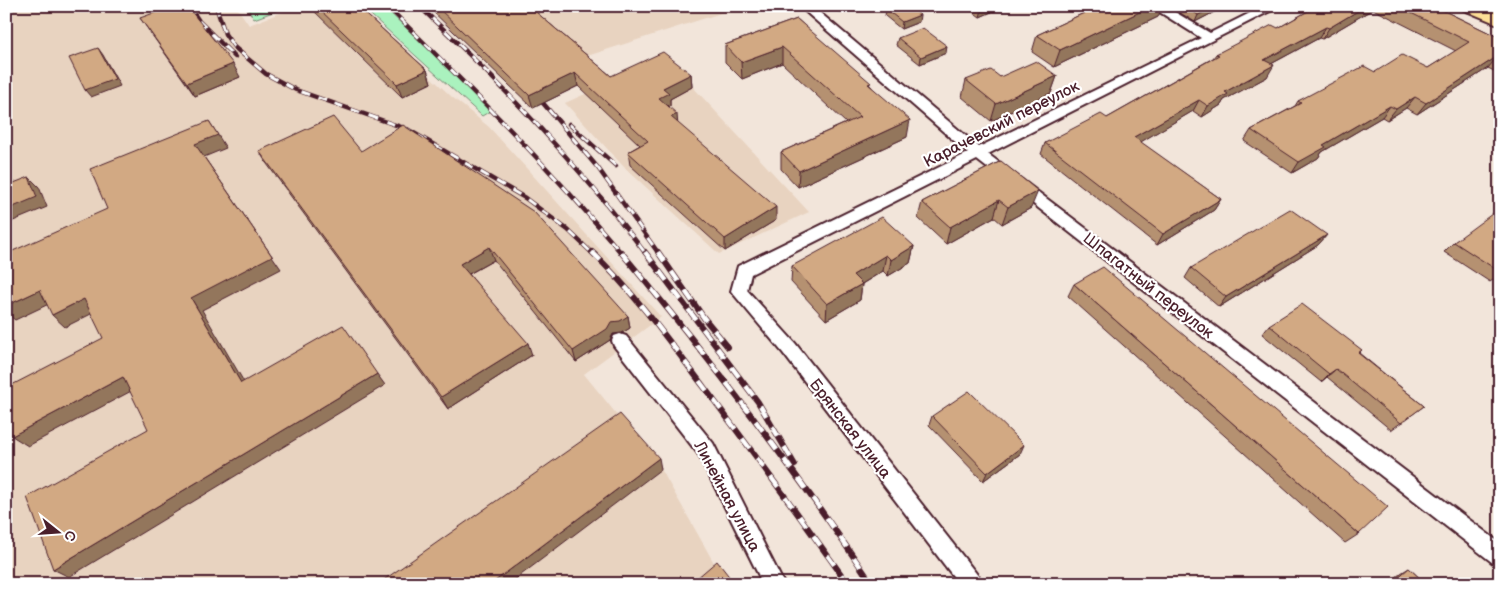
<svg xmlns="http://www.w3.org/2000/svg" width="1506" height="590" font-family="'Balsamiq Sans',sans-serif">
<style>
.built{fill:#e8d3c0}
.green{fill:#aaf2be;stroke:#7a8874}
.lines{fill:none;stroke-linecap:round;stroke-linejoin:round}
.street-casing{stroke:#4a1f2b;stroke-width:4}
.primary-casing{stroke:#4a1f2b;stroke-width:4}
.street{fill:#fff;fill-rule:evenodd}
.primary{fill:#fdde96;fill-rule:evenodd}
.rail-far1-casing{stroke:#4a1f2b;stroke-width:4.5}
.rail-casing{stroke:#4a1f2b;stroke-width:6}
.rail-far1{stroke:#fff;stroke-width:3;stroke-dasharray:9;stroke-linecap:butt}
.rail{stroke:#fff;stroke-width:4.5;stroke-dasharray:12;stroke-linecap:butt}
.wall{fill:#b59171;stroke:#4a1f2b}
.shaded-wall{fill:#93765c;stroke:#4a1f2b}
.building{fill:#d2a983;stroke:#4a1f2b}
.labels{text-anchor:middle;stroke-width:4.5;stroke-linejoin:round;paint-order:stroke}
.street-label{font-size:16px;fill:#4a1f2b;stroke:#fff}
</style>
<rect width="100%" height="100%" fill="#f2e5da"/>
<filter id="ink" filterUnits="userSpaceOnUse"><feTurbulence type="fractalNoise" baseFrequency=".02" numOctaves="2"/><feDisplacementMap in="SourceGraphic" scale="10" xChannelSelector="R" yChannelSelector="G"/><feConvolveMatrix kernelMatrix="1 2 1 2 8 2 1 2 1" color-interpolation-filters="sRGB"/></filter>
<g filter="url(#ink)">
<!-- built -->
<g class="built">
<path d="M6,6H236L249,25L298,6H355L452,97L489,127L661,317L584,374L661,469L718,570L729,584H6Z"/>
<path d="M455,6H743L528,75Z"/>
<path d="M666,58L809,212L719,254L624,167L565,103Z"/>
</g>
<!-- green -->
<g class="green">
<path d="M246,6H289L254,19Z"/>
<path d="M361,6H383L492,110L482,116Z"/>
</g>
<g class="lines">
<!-- street casing -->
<g class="street-casing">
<g id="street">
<path d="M799,6H812L979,147L1201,38L1150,6H1165L1210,33L1264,6H1280L988,154L1500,543V566L1493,563L977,160L751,274L747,290L795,343L979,577L982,584H959L783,353L731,291L738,266L968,153Z"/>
<path d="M620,334L626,336L713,443L784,584H763L699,455L614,346L612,341L614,336Z"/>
</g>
</g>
<!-- primary casing -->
<g class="primary-casing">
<path id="primary" d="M1461,6H1485L1500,13V25L1464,10Z"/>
</g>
<!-- street -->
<use href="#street" class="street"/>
<!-- primary -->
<use href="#primary" class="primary"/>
<!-- rail-far1 casing -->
<g class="rail-far1-casing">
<g id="rail-far1">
<path d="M189,6L199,21L235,57"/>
<path d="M216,6L225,34L234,47L266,74L296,90L407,129L525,198L568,230L593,254"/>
<path d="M387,6C468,86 549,166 622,254"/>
<path d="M419,6C502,84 577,163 646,254"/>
<path d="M537,96L598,168L659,254"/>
<path d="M569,124L616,166"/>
</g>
</g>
<!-- rail casing -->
<g class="rail-casing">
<g id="rail">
<path d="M592,252C634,292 669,341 704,387C753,452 801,518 848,584"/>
<path d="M621,252C710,359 795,469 872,584"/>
<path d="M645,252L758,402L795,465"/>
<path d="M658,252L704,318L728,347"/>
</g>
</g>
<!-- rail-far1 -->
<use href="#rail-far1" class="rail-far1"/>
<!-- rail -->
<use href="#rail" class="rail"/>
</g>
<!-- wall -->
<g class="wall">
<path d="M309,6H357L427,70L431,83L402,97Z"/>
<path d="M427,6H529L611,76L691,74L692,87L670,99V106L668,107L677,123L776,220L725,251L630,165L628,152L640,145L578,86L533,108Z"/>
<path d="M832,6H856L840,12Z"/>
<path d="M965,6H1005L980,17Z"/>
<path d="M1099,6H1162L1158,17L1054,67L1032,52L1037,35Z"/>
<path d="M1169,6H1225L1224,7L1195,22Z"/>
<path d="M1317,6H1434L1500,38V74L1488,68L1417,114L1406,108L1387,120L1382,117L1322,152L1318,158L1292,173L1244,141L1251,130L1295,106L1298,101L1375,72L1428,68L1456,51L1373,9L1322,39L1319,38L1271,64L1267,77L1224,100L1221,105L1202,117L1193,111L1140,142L1221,199L1214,210L1157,245L1041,154L1045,143L1107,118L1213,58L1216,54L1278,28Z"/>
<path d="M886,9L919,22L901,29L885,16Z"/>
<path d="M140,18L240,77L195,96Z"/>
<path d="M797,19L871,86L907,137L798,187L781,169V152L846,123L782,63L742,79L725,62V45Z"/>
<path d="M898,38L946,53L920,64L896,45Z"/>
<path d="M1057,76L1051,93L991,121L962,97L966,80L1000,77Z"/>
<path d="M259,151H361L628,316L630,328L622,333L613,334L610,340L576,362L494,260L469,274L532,355L448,409L267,164Z"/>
<path d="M1001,161L1031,208L1002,224L994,217L946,244L918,218L922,202Z"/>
<path d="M1500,213V275L1490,282L1444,252L1454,242Z"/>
<path d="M1327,235L1318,245L1219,307L1185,278L1191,268Z"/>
<path d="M914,246L910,263L888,276L883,271L862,284L860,300L826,320L791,282L792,266Z"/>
<path d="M1074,284L1359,534L1345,543L1068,296Z"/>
<path d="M1269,325L1362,350L1359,353L1424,406L1391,430L1327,377L1321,382L1262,334Z"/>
<path d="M932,416L1020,454L983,481L929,425Z"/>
<path d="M1409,568L1426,584H1388L1401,573Z"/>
</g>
<!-- shaded-wall -->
<g class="shaded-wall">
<path d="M840,6H856L840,12Z"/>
<path d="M983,6H1005L980,17Z"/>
<path d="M1152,6H1162L1158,17L1054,67L1060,50Z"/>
<path d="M1216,6H1225L1224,7L1195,22L1198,15Z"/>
<path d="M1366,6H1375L1373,9L1322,39L1329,28Z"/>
<path d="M920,15L919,22L901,29L902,22Z"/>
<path d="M1326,27L1319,38L1258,71L1264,60Z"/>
<path d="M947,46L946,53L920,64L921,57Z"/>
<path d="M782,47V63L742,79L741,62Z"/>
<path d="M98,48L103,55L120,86L91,97L85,90Z"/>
<path d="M1498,56L1488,68L1417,114L1426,103Z"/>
<path d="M233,64L240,77L195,96L187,83Z"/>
<path d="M1274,65L1267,77L1224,100L1221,105L1202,117L1208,106L1225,92Z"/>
<path d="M427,70L431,83L402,97L397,84Z"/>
<path d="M575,73L578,86L533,108L529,95Z"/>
<path d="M691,74L692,87L670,99V106L660,111L659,98L663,88Z"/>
<path d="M1057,76L1051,93L991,121L996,104Z"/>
<path d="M1415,97L1406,108L1387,120L1396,109Z"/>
<path d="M1199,100L1193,111L1129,149L1134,137Z"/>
<path d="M1390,106L1382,117L1322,152L1318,158L1292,173L1299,162L1323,145Z"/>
<path d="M677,114L678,127L671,117Z"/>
<path d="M910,120L907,137L798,187L799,171Z"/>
<path d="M209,121L226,148L204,157L281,269L202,310L251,394L241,383L191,298L195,144Z"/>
<path d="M29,177L39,187L47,207L6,224V210Z"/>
<path d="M1038,191L1031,208L1002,224L1008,207Z"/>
<path d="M1221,199L1214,210L1157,245L1163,234Z"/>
<path d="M999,200L994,217L946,244L950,227Z"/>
<path d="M776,207V220L725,251V239Z"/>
<path d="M1327,235L1318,245L1219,307L1226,297Z"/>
<path d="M914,246L910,263L888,276L891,260Z"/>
<path d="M489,247L494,260L465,276L460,264Z"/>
<path d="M886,255L883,271L850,291L853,275Z"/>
<path d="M862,284L860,300L826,320L827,304Z"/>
<path d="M40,290L53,302L15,320L6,313V306Z"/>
<path d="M84,299L97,311L65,327L52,315Z"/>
<path d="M628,316L630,328L622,333L613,334L610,340L576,362L573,351L611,322Z"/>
<path d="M528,343L532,355L448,409L441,397Z"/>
<path d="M1336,369L1327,377L1321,382L1329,374Z"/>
<path d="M377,374L385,385L69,577L53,569Z"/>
<path d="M123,377L135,389L28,446L12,436Z"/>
<path d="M1024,445L1020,454L983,481L987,473Z"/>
<path d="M659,458L661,469L509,584H491Z"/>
</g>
<!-- building -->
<g class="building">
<path d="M173,6H187L233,64L187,83L140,18Z"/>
<path d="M316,6H357L427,70L397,84Z"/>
<path d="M436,6H529L611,76L663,52L691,74L663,88L669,93L659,98L677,114L671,117L776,207L725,239L628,152L648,141L575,73L529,95Z"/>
<path d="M893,6H909L920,15L902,22L886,9Z"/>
<path d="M1099,6H1152L1060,50L1037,35Z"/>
<path d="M1184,6H1216L1198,15Z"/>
<path d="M1317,6H1366L1329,28L1326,27L1264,60L1274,65L1225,92L1228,94L1208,106L1199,100L1134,137L1221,199L1163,234L1045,143L1101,114L1107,118L1219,55L1216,54L1272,25L1278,28Z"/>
<path d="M1397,6H1434L1500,38V58L1498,56L1426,103L1415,97L1396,109L1390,106L1323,145L1326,147L1299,162L1251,130L1301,103L1298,101L1364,66L1375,72L1402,55L1428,68L1469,42Z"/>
<path d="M797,19L871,83L868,84L910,120L799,171L781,152L860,117L782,47L741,62L725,45Z"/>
<path d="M923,28L947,46L921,57L898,38Z"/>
<path d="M98,48L115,79L85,90L69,58Z"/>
<path d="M1036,61L1057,76L996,104L966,80L991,70L1000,77Z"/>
<path d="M333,117L361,151L403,125L534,212L628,316L620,321L611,322L607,329L573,351L489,247L460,264L528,343L441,397L259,151Z"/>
<path d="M209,121L218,135L195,144L272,256L191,298L241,383L343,325L377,374L53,569L27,497L148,429L123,377L12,436L6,420V388L103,338L84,299L52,315L40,290L6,306V254L107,209L90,169Z"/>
<path d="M1001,161L1038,191L1008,207L999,200L950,227L922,202Z"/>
<path d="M29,177L37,197L6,210V186Z"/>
<path d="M1290,209L1327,235L1226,297L1191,268Z"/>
<path d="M1496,211L1500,213V272L1454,242Z"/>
<path d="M882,217L914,246L891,260L886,255L853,275L862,284L827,304L792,266Z"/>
<path d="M1103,267L1388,507L1359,534L1074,284Z"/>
<path d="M1302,304L1362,350L1358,353L1424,406L1401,423L1336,369L1329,374L1269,325Z"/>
<path d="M969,391L1024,445L987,473L932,416Z"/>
<path d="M620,414L659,458L491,584H378Z"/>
<path d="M717,561L735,584H690Z"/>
<path d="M1409,568L1426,584H1390Z"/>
</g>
</g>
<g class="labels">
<!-- street labels -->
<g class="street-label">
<text transform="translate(1001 123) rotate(-27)" y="6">Карачевский переулок</text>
<text transform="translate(1149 285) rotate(38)" y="6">Шпагатный переулок</text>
<text transform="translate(851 428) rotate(52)" y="6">Брянская улица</text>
<text transform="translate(728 496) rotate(62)" y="6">Линейная улица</text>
</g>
</g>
<!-- margin -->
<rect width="1506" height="590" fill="none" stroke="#fff" stroke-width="25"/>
<rect x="12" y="12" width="1481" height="565" fill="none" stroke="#4a1f2b" stroke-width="2" filter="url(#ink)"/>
<!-- north arrow -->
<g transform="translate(58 532) rotate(107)" stroke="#ffffff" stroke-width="4" paint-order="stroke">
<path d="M0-4L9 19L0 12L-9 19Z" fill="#4a1f2b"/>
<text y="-8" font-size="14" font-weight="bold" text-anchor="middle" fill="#4a1f2b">С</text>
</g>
</svg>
